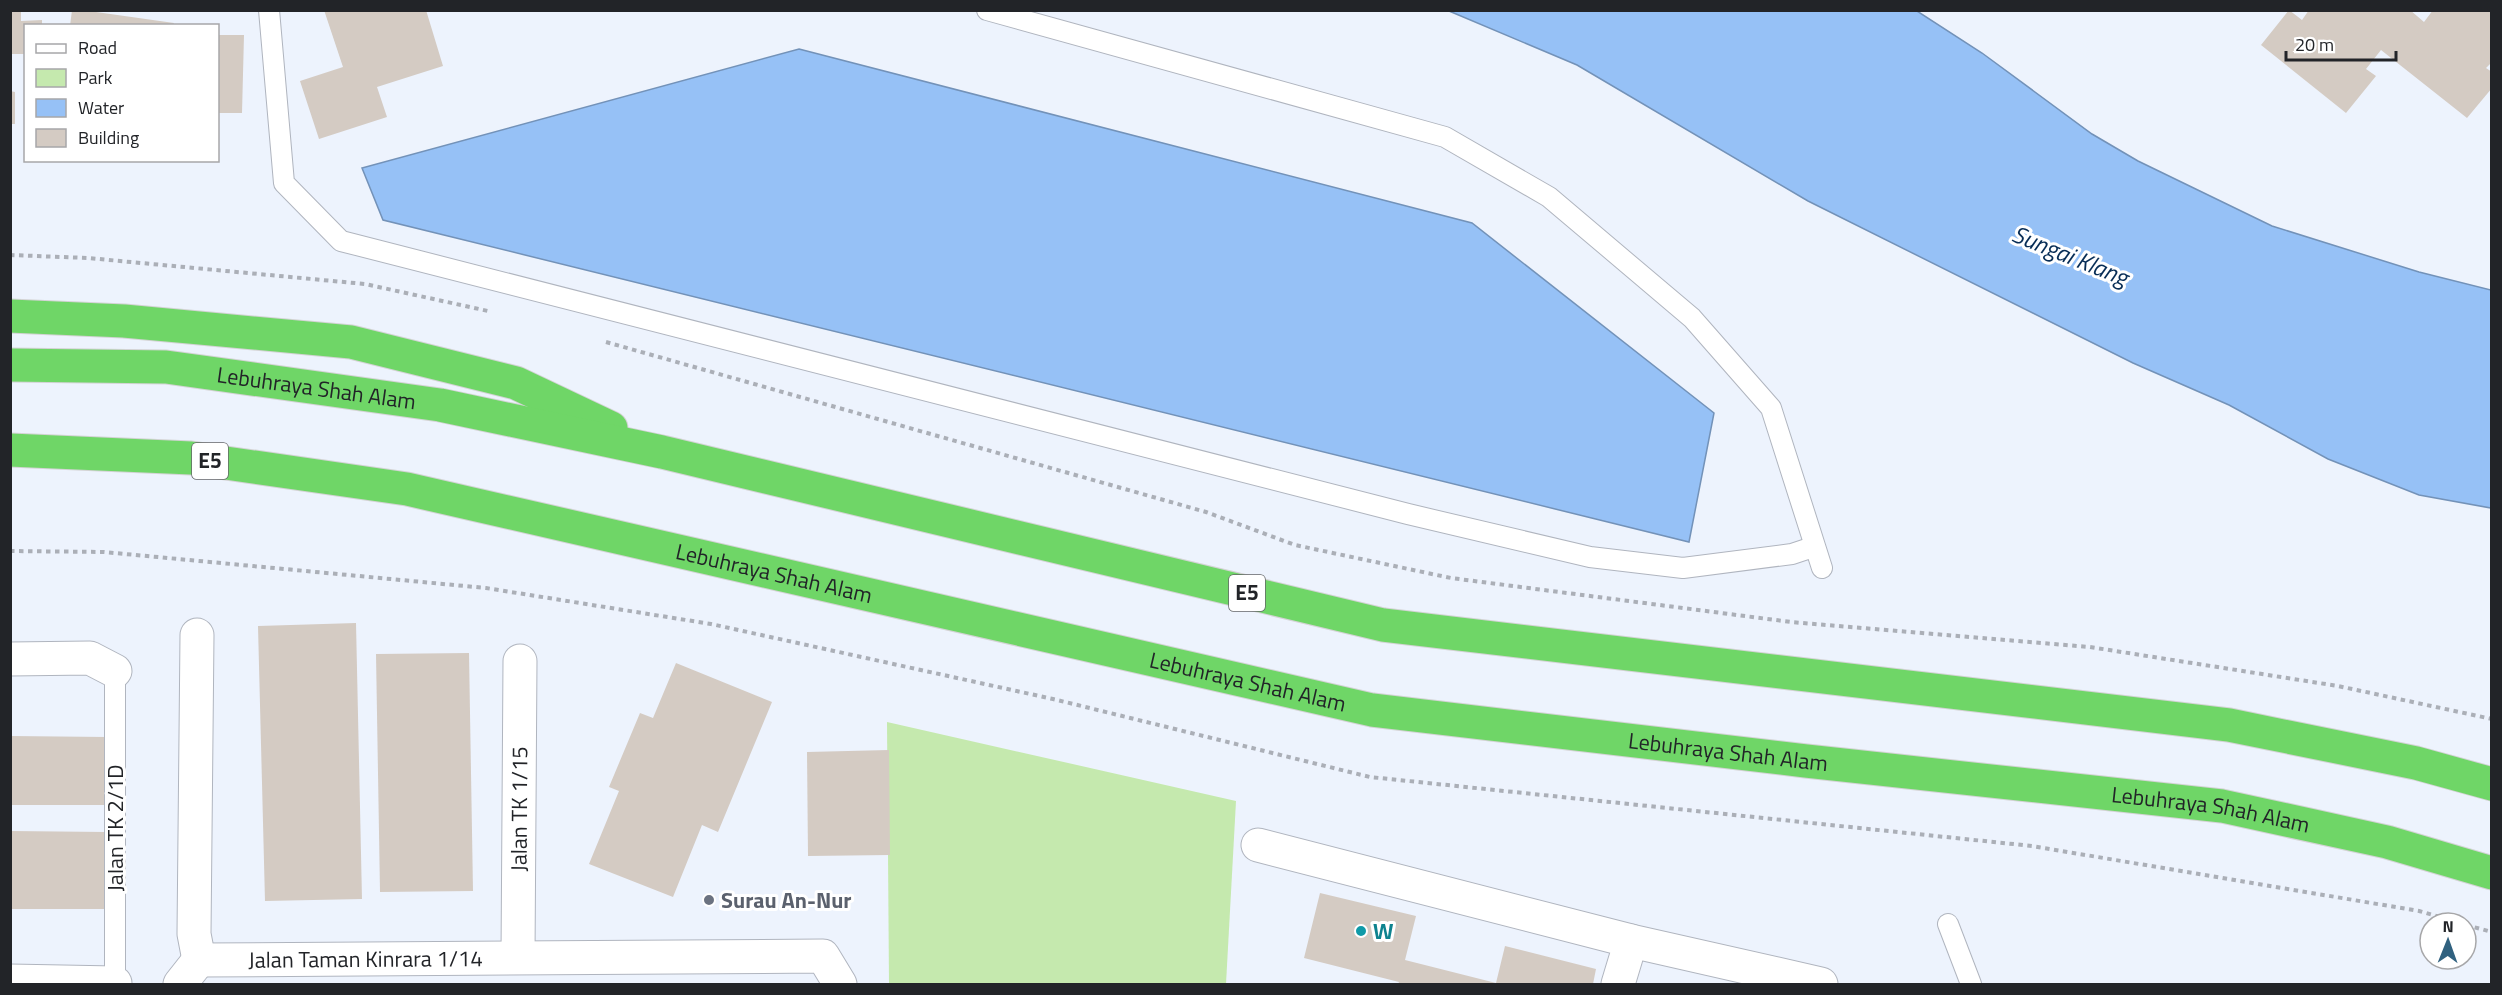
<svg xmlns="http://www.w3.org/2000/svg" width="2502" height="995" font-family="'Titillium Web',sans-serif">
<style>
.green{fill:#c5e9ae}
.water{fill:#96c1f6;stroke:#7392b8;stroke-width:1.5}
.building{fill:#d4cbc3}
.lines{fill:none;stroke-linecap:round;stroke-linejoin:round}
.lane-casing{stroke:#b0b5bf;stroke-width:22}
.street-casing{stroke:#b0b5bf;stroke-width:35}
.highway-casing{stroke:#d3d3d4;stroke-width:35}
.path{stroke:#abafb7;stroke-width:4;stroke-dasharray:4.5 4.5;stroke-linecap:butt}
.lane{stroke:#fff;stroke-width:20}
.street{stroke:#fff;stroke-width:33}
.highway{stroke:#6fd667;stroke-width:33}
.worship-dot{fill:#6b7280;stroke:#fff;stroke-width:2}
.culture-dot{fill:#0f9aa8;stroke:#fff;stroke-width:2}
.labels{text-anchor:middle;stroke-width:6;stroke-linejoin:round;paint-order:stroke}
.shield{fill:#fff;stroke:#646668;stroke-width:1.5}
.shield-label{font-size:21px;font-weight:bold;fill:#222428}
.street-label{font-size:22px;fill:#222428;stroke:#fff}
.worship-label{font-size:22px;font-weight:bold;fill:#5b616d;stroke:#fff;text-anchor:start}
.culture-label{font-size:22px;font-weight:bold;fill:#0d838f;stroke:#fff;text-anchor:start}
.water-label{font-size:24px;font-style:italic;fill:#072d56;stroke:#fff}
</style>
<rect width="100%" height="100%" fill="#edf3fd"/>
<!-- green -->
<path class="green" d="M887,722L1236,801L1226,984H889Z"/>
<!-- water -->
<g class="water">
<path d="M1449,11H1917L1982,53L2092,134L2138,161L2272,226L2419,272L2491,290V508L2419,495L2328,459L2229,405L2133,363L1808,201L1577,65Z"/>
<path d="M799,49L1472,223L1714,413L1689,542L383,220L362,168Z"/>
</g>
<!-- building -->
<g class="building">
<path d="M10,10H21V21L42,20V26H26V54H10Z"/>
<path d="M72,10H82L174,23L173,26H70Z"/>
<path d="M324,10H426L443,66L377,87L387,117L319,139L300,81L343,67Z"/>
<path d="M2289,10L2302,20L2309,10H2410L2424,22L2433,10H2492V62L2486,68L2492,72V88L2467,118L2381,50L2366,69L2376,76L2346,113L2261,45Z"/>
<path d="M218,35H244L242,113H218Z"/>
<path d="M10,91L15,92V124H10Z"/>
<path d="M356,623L362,899L265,901L258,626Z"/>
<path d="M469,653L473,891L380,892L376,654Z"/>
<path d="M676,663L772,702L718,832L702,825L673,897L589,864L619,791L609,787L640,713L653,718Z"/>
<path d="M10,736L107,737V805H10Z"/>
<path d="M889,750L890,855L808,856L807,752Z"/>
<path d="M10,831L106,832V909H10Z"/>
<path d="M1320,893L1416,916L1405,960L1496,983L1505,946L1596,969L1593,984H1398L1399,982L1304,958Z"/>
</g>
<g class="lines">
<!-- lane casing -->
<g class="lane-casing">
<g id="lane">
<path d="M269,10L284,183L341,241L1408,514L1590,557L1683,568L1792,554L1813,547"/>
<path d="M987,10L1445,137L1549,197L1692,318L1771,408L1822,568"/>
<path d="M115,671V984"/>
<path d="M1948,924L1971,984"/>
</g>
</g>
<!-- street casing -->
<g class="street-casing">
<g id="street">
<path id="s1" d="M197,635L194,934L199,960L823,956L840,984"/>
<path d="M10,659L90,658L115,671"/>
<path d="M1258,845L1631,941L1821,984"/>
<path id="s2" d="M518,957L520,661"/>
<path d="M10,981L115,983"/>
<path d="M180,984L199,960"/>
<path d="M1618,984L1631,941"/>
</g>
</g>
<!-- highway casing -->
<g class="highway-casing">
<g id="highway">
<path d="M10,316L124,321L351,342L516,383L611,428"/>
<path id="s3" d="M10,365L166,367L440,405L662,452L1383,625L2229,725L2416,763L2492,784"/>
<path id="s4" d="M10,450L191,458L407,489L1372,710L1806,761L2222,806L2387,842L2492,873"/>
</g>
</g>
<!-- path -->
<g class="path">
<path d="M10,255L88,258L365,284L488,311"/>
<path d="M606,342L1206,512L1295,545L1451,578L1791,622L2090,647L2338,686L2492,719"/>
<path d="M10,551L104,552L486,588L711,624L1053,699L1370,777L2032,846L2419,911L2461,923"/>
<path d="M2466,925L2492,932"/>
</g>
<!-- lane -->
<use href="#lane" class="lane"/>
<!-- street -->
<use href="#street" class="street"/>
<!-- highway -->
<use href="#highway" class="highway"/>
</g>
<!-- markers -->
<circle class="worship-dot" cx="709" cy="900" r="6"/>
<circle class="culture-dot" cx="1361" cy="931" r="6"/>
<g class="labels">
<!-- shield labels -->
<g class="shield">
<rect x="192" y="443" width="36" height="36" rx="4.5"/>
<rect x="1229" y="575" width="36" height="36" rx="4.5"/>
</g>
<g class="shield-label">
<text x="210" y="468">E5</text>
<text x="1247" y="600">E5</text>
</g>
<!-- street labels -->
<g class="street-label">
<text dy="8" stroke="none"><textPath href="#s3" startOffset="308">Lebuhraya Shah Alam</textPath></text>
<text dy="8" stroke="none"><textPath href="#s4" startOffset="776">Lebuhraya Shah Alam</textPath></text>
<text dy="8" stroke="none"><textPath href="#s4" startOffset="1262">Lebuhraya Shah Alam</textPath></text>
<text dy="8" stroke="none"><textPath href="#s4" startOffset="1748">Lebuhraya Shah Alam</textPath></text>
<text dy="8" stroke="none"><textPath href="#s2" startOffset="148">Jalan TK 1/15</textPath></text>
<text dy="8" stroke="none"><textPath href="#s4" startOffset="2234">Lebuhraya Shah Alam</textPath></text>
<text transform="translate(115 828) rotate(-90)" y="8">Jalan TK 2/1D</text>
<text dy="8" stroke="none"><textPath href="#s1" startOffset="492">Jalan Taman Kinrara 1/14</textPath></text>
</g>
<!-- worship labels -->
<g class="worship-label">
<text x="721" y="908">Surau An-Nur</text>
</g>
<!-- culture labels -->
<g class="culture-label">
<text x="1373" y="939">W</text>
</g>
<!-- water labels -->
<g class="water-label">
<text transform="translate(2070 256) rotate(22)" y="8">Sungai Klang</text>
</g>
</g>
<!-- border -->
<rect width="2502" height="995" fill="none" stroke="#222428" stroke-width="24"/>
<!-- legend -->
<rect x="24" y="24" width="195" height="138" fill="#ffffff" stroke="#a7a7a9" stroke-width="1.5"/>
<rect x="36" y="44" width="30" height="9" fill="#ffffff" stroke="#a7a7a9" stroke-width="1.5"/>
<text x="78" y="54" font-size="18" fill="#222428">Road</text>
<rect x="36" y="69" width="30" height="18" fill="#c5e9ae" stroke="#a7a7a9" stroke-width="1.5"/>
<text x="78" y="84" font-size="18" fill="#222428">Park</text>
<rect x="36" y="99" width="30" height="18" fill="#96c1f6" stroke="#a7a7a9" stroke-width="1.5"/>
<text x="78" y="114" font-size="18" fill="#222428">Water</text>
<rect x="36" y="129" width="30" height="18" fill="#d4cbc3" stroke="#a7a7a9" stroke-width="1.5"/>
<text x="78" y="144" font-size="18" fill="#222428">Building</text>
<!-- north arrow -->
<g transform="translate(2448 941) rotate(1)"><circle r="28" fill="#ffffff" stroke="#a7a7a9" stroke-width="1.5"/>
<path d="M0-4.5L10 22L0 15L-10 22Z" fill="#30617f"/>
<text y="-9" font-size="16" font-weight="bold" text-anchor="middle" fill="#222428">N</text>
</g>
<!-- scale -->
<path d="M2286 51v9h110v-9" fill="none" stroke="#222428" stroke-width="3"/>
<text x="2295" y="51" font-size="18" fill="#222428" stroke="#ffffff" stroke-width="4.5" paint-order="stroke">20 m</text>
</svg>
